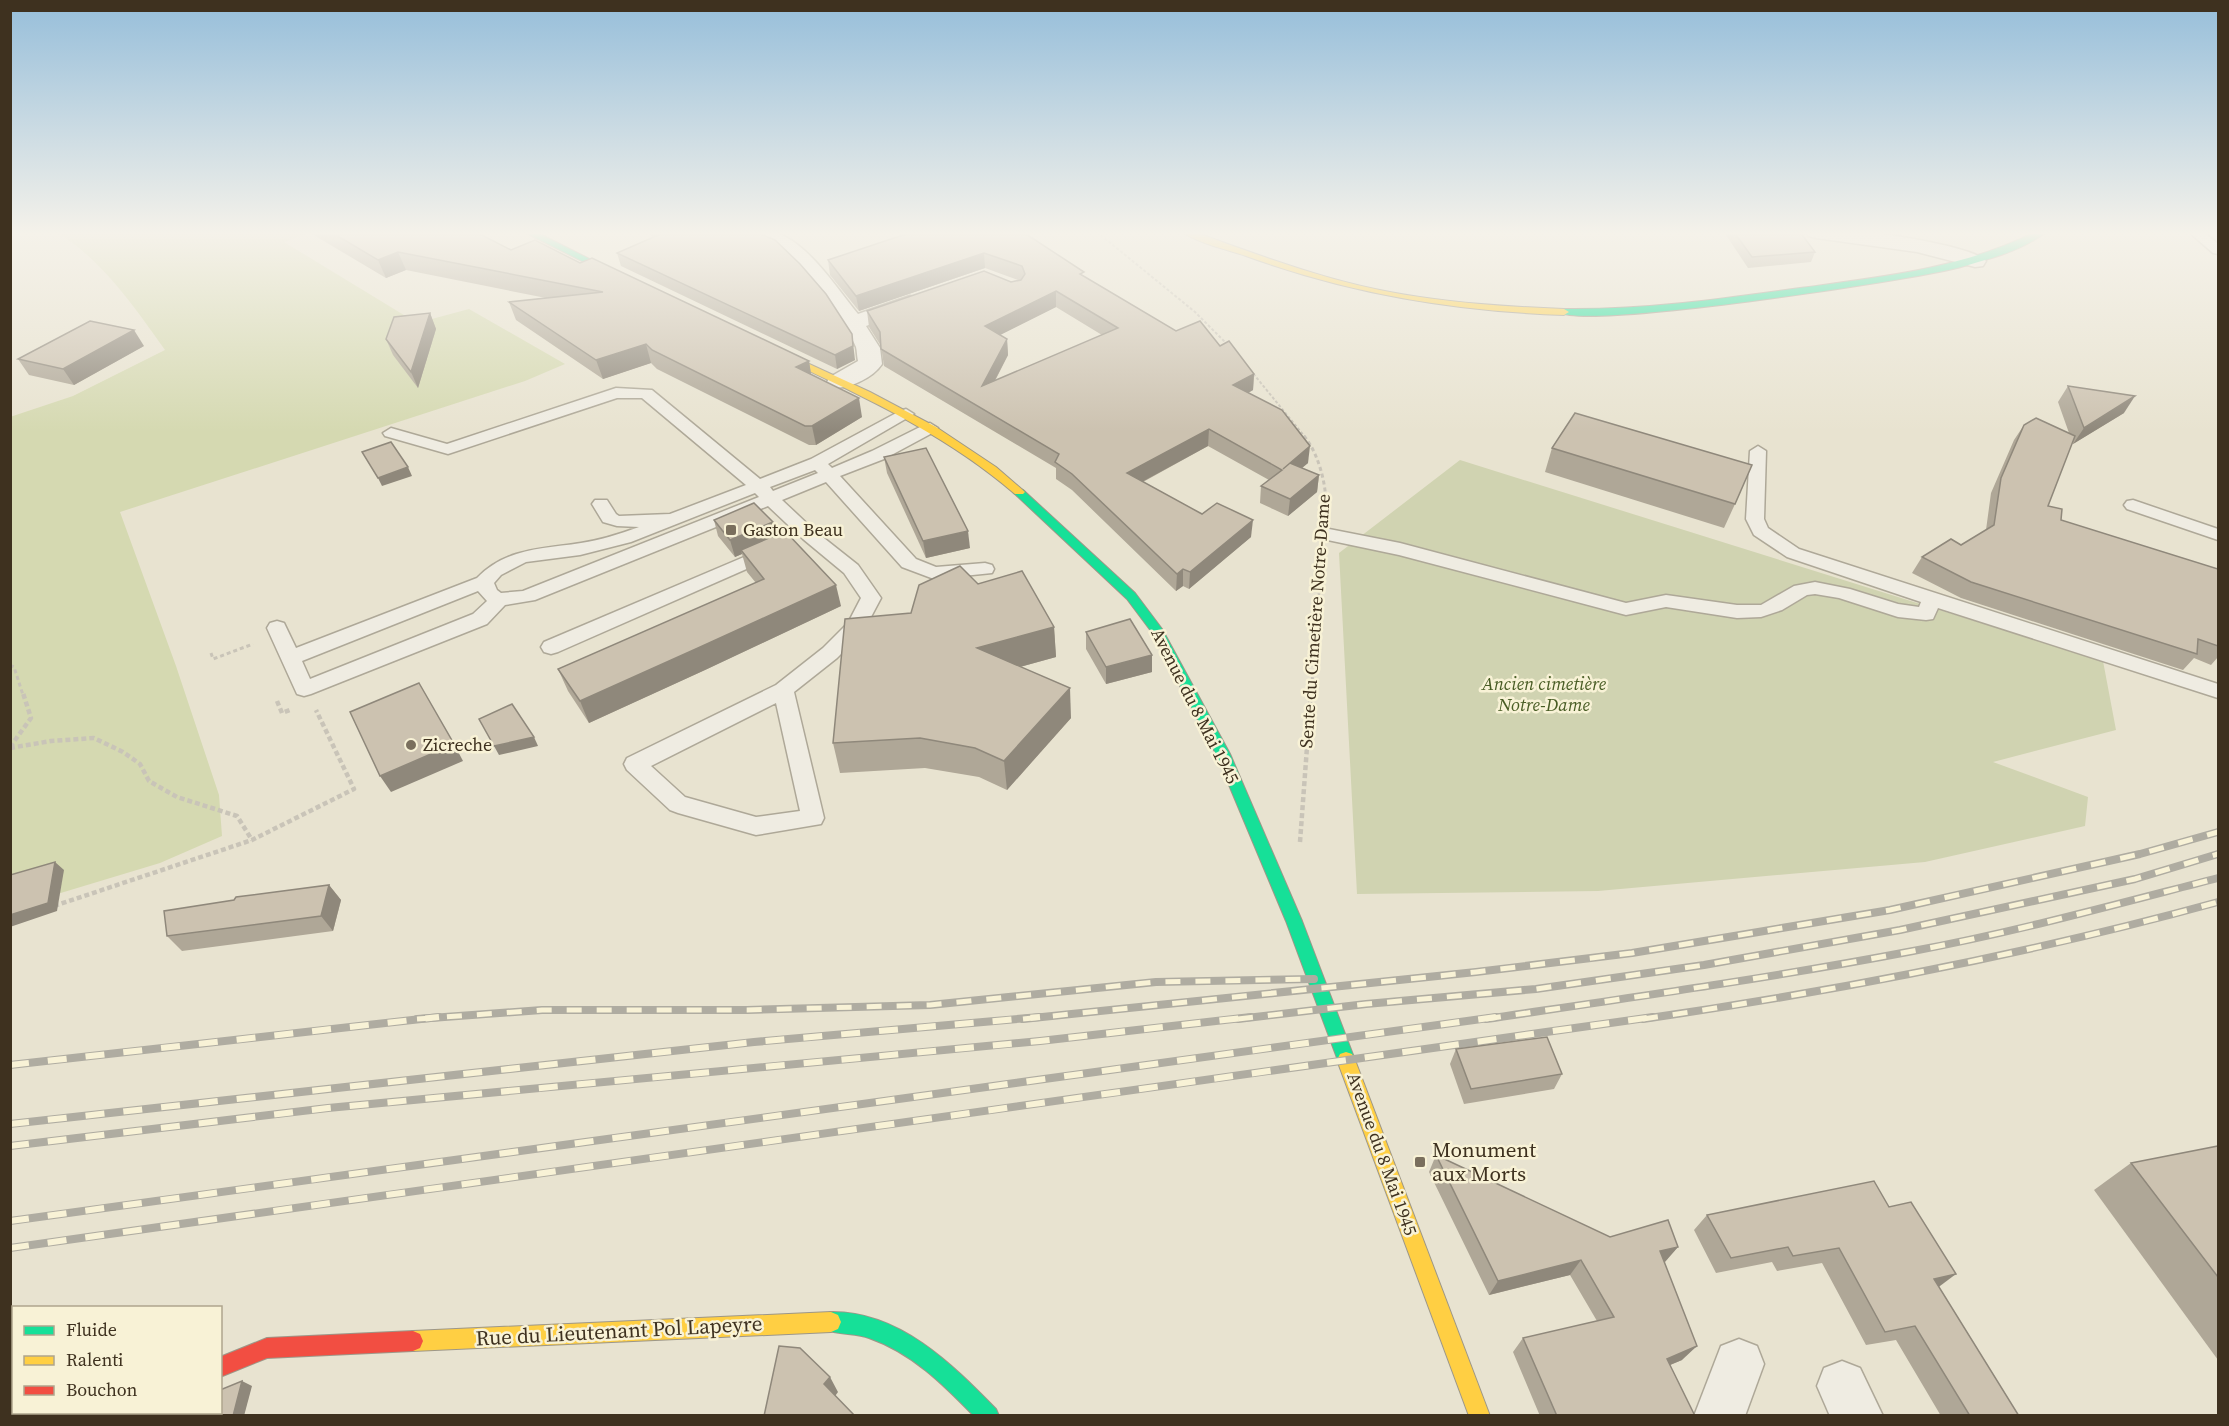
<svg xmlns="http://www.w3.org/2000/svg" width="2229" height="1426" font-family="'Source Serif 4',serif">
<style>
.green{fill:#d5d9b1}
.cemetery{fill:#d0d3b1}
.lines{fill:none;stroke-linecap:round;stroke-linejoin:round}
.lane-casing{stroke:#aea898;stroke-width:3}
.street-casing{stroke:#aea898;stroke-width:3}
.fast-casing{stroke:#9d9788;stroke-width:2}
.slow-casing{stroke:#9d9788;stroke-width:2}
.jam-casing{stroke:#9d9788;stroke-width:2}
.path-far2{stroke:#c9c4b8;stroke-width:2;stroke-dasharray:3 2;stroke-linecap:butt}
.path-far1{stroke:#c9c4b8;stroke-width:3;stroke-dasharray:4 3;stroke-linecap:butt}
.path{stroke:#c9c4b8;stroke-width:4.5;stroke-dasharray:5 3;stroke-linecap:butt}
.lane{fill:#efece2;fill-rule:evenodd}
.street{fill:#efece2;fill-rule:evenodd}
.fast{fill:#16e098;fill-rule:evenodd}
.slow{fill:#ffcf43;fill-rule:evenodd}
.jam{fill:#f24e42;fill-rule:evenodd}
.rail-far1-casing{stroke:#afaca1;stroke-width:8}
.rail-casing{stroke:#afaca1;stroke-width:8}
.rail-far1{stroke:#f8f2d6;stroke-width:5;stroke-dasharray:15;stroke-linecap:butt}
.rail{stroke:#f8f2d6;stroke-width:6;stroke-dasharray:19;stroke-linecap:butt}
.wall{fill:#afa797;fill-rule:evenodd}
.shaded-wall{fill:#8f887b}
.building{fill:#ccc2b0;stroke:#8f887b;stroke-width:1.5;fill-rule:evenodd}
.poi-dot{fill:#7a6f5d;stroke:#f8f2d6;stroke-width:2}
.labels{text-anchor:middle;stroke-width:5;stroke-linejoin:round;paint-order:stroke}
.poi-label{font-size:18px;fill:#3e311f;stroke:#f8f2d6;text-anchor:start}
.street-label{font-size:18px;fill:#3e311f;stroke:#f8f2d6}
.park-label{font-size:18px;font-style:italic;fill:#485c24;stroke:#f8f2d6}
.near-poi-label{font-size:21px;fill:#3e311f;stroke:#f8f2d6;text-anchor:start}
.near-street-label{font-size:21px;fill:#3e311f;stroke:#f8f2d6}
</style>
<rect width="100%" height="100%" fill="#e8e3d0"/>
<!-- green -->
<path class="green" d="M56,232H311L284,242L417,323L469,309L565,364L525,381L120,512L176,666L219,795L222,836L160,863L11,908L10,417L73,396L165,350C136,309 100,257 56,232Z"/>
<!-- cemetery -->
<path class="cemetery" d="M1460,460L2103,661L2116,730L1993,762L2088,797L2085,826L1925,862L1598,891L1357,894L1339,553Z"/>
<g class="lines">
<!-- lane casing -->
<g class="lane-casing">
<g id="lane">
<path d="M2189,232H2204L2218,244V254L2213,253Z"/>
<path d="M616,388L652,390L760,479L811,459L900,411L906,409L914,414L828,464L832,468L872,451L924,425L930,423L938,428L936,431L884,459L840,476L916,559L936,567L985,563L992,565L994,569L992,573L934,579L902,567L826,482L782,500L815,531L858,565L881,598L863,632L837,658L794,692L824,818L821,824L756,835L678,813L670,810L627,770L624,764L627,758L776,685L823,648L848,623L861,598L844,573L803,539L768,506L535,600L505,605L487,624L311,694L304,696L297,694L267,628L270,623L277,621L284,623L296,648L477,578C506,548 542,549 581,543C601,540 620,534 639,527L617,526L603,522L592,504L595,500H607L616,514L619,516L670,514L746,485L642,398H617L448,454L385,436L383,433L391,428L447,444ZM815,470L818,473L773,491L770,487ZM755,493L759,497L523,591L501,593L497,590L494,583L501,575L526,562L580,555L631,542ZM478,591L487,601L473,614L310,679L302,661ZM776,703L800,811L756,817L685,797L651,766Z"/>
<path d="M1758,446L1766,451L1764,519L1768,528L1799,549L2218,684V698L1938,608L1933,619L1926,620L1898,617L1839,598L1815,594L1807,595L1782,610L1761,617L1737,618L1666,607L1626,615L1399,555L1318,538L1315,534L1318,530L1324,528L1400,543L1626,603L1666,595L1737,605H1761L1794,586L1815,582L1850,589L1898,604L1919,607L1921,602L1787,557L1754,535L1746,519L1750,451Z"/>
<path d="M2133,500L2218,529V540L2127,509L2124,505L2127,501Z"/>
<path d="M770,546L776,548L779,552L776,556L558,652L551,654L544,652L541,647L544,642Z"/>
</g>
</g>
<!-- street casing -->
<g class="street-casing">
<g id="street">
<path d="M738,232C750,232 764,230 775,233C806,240 838,290 858,314L910,296L918,298L921,303L918,308L866,326L880,348L882,364C873,378 846,391 830,387L827,382L830,377L858,361C857,357 857,351 856,347C845,319 794,258 768,244C759,239 744,241 738,232Z"/>
<path d="M1806,232C1827,232 1849,231 1871,233C1890,234 1976,248 1986,261L1983,266L1975,267L1917,252L1816,238L1809,236Z"/>
<path d="M1739,1339L1757,1346L1764,1364L1745,1416H1694L1721,1346Z"/>
<path d="M1842,1361L1860,1368L1883,1416H1830L1817,1386L1824,1368Z"/>
</g>
</g>
<!-- fast casing -->
<g class="fast-casing">
<g id="fast">
<path d="M524,232H536L631,280L624,282Z"/>
<path d="M2035,232H2046C2022,251 1986,260 1957,268C1911,280 1585,330 1559,312L1564,309C1644,310 1722,299 1800,288C1881,277 1961,269 2035,232Z"/>
<path d="M1019,489L1023,490L1135,593L1162,629L1230,754L1302,921L1355,1060L1352,1066L1346,1068L1340,1066L1286,921L1216,754L1151,631L1127,599L1015,494L1013,492Z"/>
<path d="M831,1312C899,1311 952,1364 996,1409L999,1416H974C943,1384 912,1353 869,1338C855,1333 838,1335 824,1329L821,1322L824,1315Z"/>
<path d="M93,1412H119L118,1416H92Z"/>
</g>
</g>
<!-- slow casing -->
<g class="slow-casing">
<g id="slow">
<path d="M1182,232H1195C1241,249 1287,266 1334,279C1408,300 1487,306 1564,309L1569,312L1564,315C1453,311 1351,294 1246,256C1226,249 1200,244 1182,232Z"/>
<path d="M768,345L870,392L936,427L996,467L1025,492L1023,494H1015C941,430 853,392 765,350L763,348Z"/>
<path d="M1346,1052L1352,1054L1355,1060L1490,1416H1469L1337,1060L1340,1054Z"/>
<path d="M831,1312L838,1315L841,1322L838,1329L831,1332L413,1351L406,1348L403,1341L406,1334L413,1331Z"/>
</g>
</g>
<!-- jam casing -->
<g class="jam-casing">
<path id="jam" d="M413,1331L420,1334L423,1341L420,1348L413,1351L267,1358L220,1377V1357L267,1338Z"/>
</g>
<!-- path-far2 -->
<g class="path-far2">
<path d="M1097,232L1195,312L1228,345"/>
<path d="M1247,366L1305,437"/>
</g>
<!-- path-far1 -->
<g class="path-far1">
<path d="M1304,436C1319,454 1327,486 1326,510"/>
<path d="M211,653L213,659L253,644"/>
<path d="M10,665L14,667L23,695"/>
<path d="M1311,695L1322,557"/>
</g>
<!-- path -->
<g class="path">
<path d="M277,701L282,713L290,710"/>
<path d="M10,747L31,718L23,693"/>
<path d="M10,748L51,741L94,738L123,752L140,764L149,781L177,797L237,816L252,840"/>
<path d="M1300,842L1311,693"/>
<path d="M54,906L252,840L354,789L316,710"/>
</g>
<!-- lane -->
<use href="#lane" class="lane"/>
<!-- street -->
<use href="#street" class="street"/>
<!-- fast -->
<use href="#fast" class="fast"/>
<!-- slow -->
<use href="#slow" class="slow"/>
<!-- jam -->
<use href="#jam" class="jam"/>
<!-- rail-far1 casing -->
<g class="rail-far1-casing">
<g id="rail-far1">
<path d="M417,1019L542,1010H747L930,1005L1156,982L1314,979"/>
<path d="M1023,1019L1476,972L1632,953L1890,910L2140,854L2218,832"/>
<path d="M1238,1019L1366,1004L1536,989L1704,965L1900,930L2135,879L2218,854"/>
<path d="M1486,1019C1628,998 1771,978 1913,951C2016,932 2117,904 2218,878"/>
<path d="M1643,1019C1836,991 2029,954 2218,902"/>
</g>
</g>
<!-- rail casing -->
<g class="rail-casing">
<g id="rail">
<path d="M10,1065L439,1017"/>
<path d="M10,1124L754,1042L1040,1017"/>
<path d="M10,1146L328,1108L1040,1041L1251,1017"/>
<path d="M10,1221L1496,1017"/>
<path d="M10,1248L1653,1017"/>
</g>
</g>
<!-- rail-far1 -->
<use href="#rail-far1" class="rail-far1"/>
<!-- rail -->
<use href="#rail" class="rail"/>
</g>
<!-- wall -->
<g class="wall">
<path d="M311,232H476L511,250L580,263L809,361L811,374L862,417L816,445H809L657,369L651,363L603,379L516,320L509,302L546,298L406,270L386,278L312,234Z"/>
<path d="M650,232H756L855,360L837,369L621,266L617,253L654,237L651,236Z"/>
<path d="M912,232L1084,276L1176,331L1220,346L1254,374L1253,390L1248,393L1308,463L1302,468L1319,475L1317,492L1288,516L1260,503L1261,486L1269,480L1208,446L1143,482L1202,514L1251,537L1189,589L1183,586L1176,591L1072,490L1056,479V468L884,366L881,346L869,327L867,311L1018,280L985,268L859,311L830,275L828,260ZM1056,307L1102,335L995,381L1008,355L1007,339L1000,335Z"/>
<path d="M1724,232H1800L1815,252L1811,262L1748,268Z"/>
<path d="M430,313L436,329L418,388L393,355L386,339Z"/>
<path d="M144,346L74,385L29,375L18,359Z"/>
<path d="M2068,386L2124,413L2073,444L2072,442L2048,506L2061,520L2218,569V657L2211,665L2194,658L2183,670L1961,598L1912,573L1922,557L1961,545L1986,530L1991,493L2014,440L2024,425L2069,433L2058,402Z"/>
<path d="M1552,448L1735,504L1724,528L1545,472Z"/>
<path d="M884,457L970,548L926,558L887,473Z"/>
<path d="M714,520L776,535L841,606L705,670L589,723L568,691L558,669L756,583L747,572L742,554L735,557L718,536Z"/>
<path d="M978,584L1054,627L1056,657L1020,667L1071,718L1007,790L979,777L925,768L840,773L833,743L911,613Z"/>
<path d="M1086,632L1152,655V672L1106,684L1086,649Z"/>
<path d="M329,885L341,900L333,931L182,951L167,936Z"/>
<path d="M1456,1049L1562,1074L1554,1089L1464,1104L1450,1064Z"/>
<path d="M2218,1146V1360L2094,1190L2131,1163Z"/>
<path d="M1436,1155L1610,1237L1678,1247L1664,1262L1682,1360L1670,1365L1695,1416H1540L1513,1352L1523,1338L1597,1321L1570,1275L1489,1295L1429,1172Z"/>
<path d="M1889,1207L1939,1287L2019,1416H1941L1896,1340L1866,1345L1822,1263L1777,1271L1772,1262L1716,1273L1694,1230L1707,1215Z"/>
</g>
<!-- shaded-wall -->
<g class="shaded-wall">
<path d="M398,252L406,270L386,278L378,260Z"/>
<path d="M984,253L985,268L859,311L856,296Z"/>
<path d="M1056,291V307L986,342L985,326Z"/>
<path d="M430,313L436,329L418,388L411,372Z"/>
<path d="M134,330L144,346L74,385L63,369Z"/>
<path d="M852,334L855,360L837,369L835,355Z"/>
<path d="M1007,339L1008,355L983,403L982,386Z"/>
<path d="M646,344L651,363L603,379L596,360Z"/>
<path d="M809,361L812,380L796,367Z"/>
<path d="M1254,374L1253,390L1232,402L1233,385Z"/>
<path d="M2135,396L2124,413L2073,444L2084,428Z"/>
<path d="M859,398L862,417L816,445L812,426Z"/>
<path d="M1209,429L1208,446L1127,490V473Z"/>
<path d="M1310,446L1308,463L1281,485L1283,469Z"/>
<path d="M408,467L412,476L382,486L378,478Z"/>
<path d="M1319,475L1317,492L1288,516L1290,499Z"/>
<path d="M1253,520L1251,537L1189,589L1190,572Z"/>
<path d="M773,522L777,539L741,550L742,554L735,557L730,540Z"/>
<path d="M968,531L970,548L926,558L923,541Z"/>
<path d="M1183,569V586L1176,591L1177,574Z"/>
<path d="M836,585L841,606L705,670L589,723L580,701Z"/>
<path d="M1054,627L1056,657L980,678L977,648Z"/>
<path d="M1152,655V672L1106,684V667Z"/>
<path d="M1070,688L1071,718L1007,790L1004,761Z"/>
<path d="M534,737L538,746L499,755L494,746Z"/>
<path d="M454,744L463,761L391,792L380,776Z"/>
<path d="M55,862L64,870L57,911L10,927V915Z"/>
<path d="M329,885L341,900L333,931L321,916Z"/>
<path d="M1678,1247L1665,1262L1647,1266L1660,1251Z"/>
<path d="M1581,1260L1570,1275L1489,1295L1498,1281Z"/>
<path d="M1956,1274L1936,1289L1934,1279Z"/>
<path d="M1697,1346L1682,1360L1653,1372L1667,1359Z"/>
<path d="M830,1377L838,1392L833,1399L824,1384Z"/>
<path d="M242,1381L252,1386L244,1416H233Z"/>
</g>
<!-- building -->
<g class="building">
<path d="M331,232H476L511,250L535,240L580,263L592,258L809,361L796,367L859,398L812,426H805L652,350L646,344L596,360L509,302L603,292L398,252L378,260Z"/>
<path d="M665,232H756L775,240L800,264L826,294L852,334L853,346L835,355L617,253Z"/>
<path d="M912,232H1023L1084,272L1080,274L1176,331L1200,321L1220,346L1229,341L1254,374L1233,385L1282,410L1310,446L1283,469L1290,463L1319,475L1290,499L1261,486L1282,470L1209,429L1127,473L1202,514L1217,503L1253,520L1190,572L1183,569L1177,574L1072,474L1055,462L1059,454L881,349L880,332L867,311L984,271L1011,282L1021,280L1025,274L1022,266L984,253L856,296L828,260ZM1056,291L1118,328L982,386L1007,339L985,326Z"/>
<path d="M1734,232H1800L1815,252L1752,257Z"/>
<path d="M430,313L411,372L386,339L394,317Z"/>
<path d="M90,321L134,330L63,369L18,359Z"/>
<path d="M2068,386L2135,396L2084,428Z"/>
<path d="M1575,413L1752,465L1735,504L1552,448Z"/>
<path d="M2036,418L2075,436L2048,506L2062,509L2061,520L2218,569V646L2198,639L2197,654L1971,582L1922,557L1951,539L1961,545L1994,525L2001,478L2024,425Z"/>
<path d="M391,442L408,467L378,478L362,452Z"/>
<path d="M926,448L968,531L923,541L884,457Z"/>
<path d="M754,503L773,522L730,540L714,520Z"/>
<path d="M785,531L836,585L698,648L580,701L558,669L764,579L741,550Z"/>
<path d="M960,566L978,584L1022,571L1054,627L977,648L1070,688L1004,761L975,748L920,738L833,743L845,619L911,613L919,585Z"/>
<path d="M1130,619L1152,655L1106,667L1086,632Z"/>
<path d="M419,683L454,744L380,776L350,712Z"/>
<path d="M512,704L534,737L494,746L479,719Z"/>
<path d="M55,862L48,903L10,915V875Z"/>
<path d="M329,885L321,916L167,936L164,911L234,900L236,897Z"/>
<path d="M1547,1037L1562,1074L1471,1089L1456,1049Z"/>
<path d="M2218,1146V1277L2131,1163Z"/>
<path d="M1436,1155L1610,1237L1668,1220L1678,1247L1660,1251L1697,1346L1667,1359L1695,1416H1557L1523,1338L1614,1317L1581,1260L1498,1281Z"/>
<path d="M1874,1181L1889,1207L1911,1202L1956,1274L1934,1279L2019,1416H1970L1915,1326L1885,1332L1839,1248L1793,1256L1788,1247L1731,1258L1707,1215Z"/>
<path d="M779,1346L800,1348L830,1377L824,1384L855,1416H764Z"/>
<path d="M242,1381L233,1416H180V1413H220V1390Z"/>
</g>
<!-- sky -->
<linearGradient id="sky" x2="0" y2="1"><stop stop-color="#96beda"/><stop offset="0.54" stop-color="#f5f2ea"/><stop offset="1" stop-color="#f5f2ea" stop-opacity="0"/></linearGradient>
<rect width="2229" height="432" fill="url(#sky)"/>
<!-- markers -->
<g class="poi-dot">
<rect x="725" y="524" width="12" height="12" rx="3"/>
<circle cx="411" cy="745" r="6"/>
<rect x="1414" y="1156" width="12" height="12" rx="3"/>
</g>
<g class="labels">
<!-- poi labels -->
<g class="poi-label">
<text x="743" y="536">Gaston Beau</text>
<text x="423" y="751">Zicreche</text>
</g>
<!-- street labels -->
<g class="street-label">
<text transform="translate(1315 621) rotate(-86)" y="6">Sente du Cimetière Notre-Dame</text>
<text transform="translate(1195 706) rotate(63)" y="6">Avenue du 8 Mai 1945</text>
<text transform="translate(1382 1154) rotate(70)" y="6">Avenue du 8 Mai 1945</text>
</g>
<!-- park labels -->
<g class="park-label">
<text x="1544" y="690">Ancien cimetière<tspan x="1544" dy="21">Notre-Dame</tspan></text>
</g>
<!-- near-poi labels -->
<g class="near-poi-label">
<text x="1432" y="1157">Monument<tspan x="1432" dy="24">aux Morts</tspan></text>
</g>
<!-- near-street labels -->
<g class="near-street-label">
<text transform="translate(619 1331) rotate(-3)" y="7">Rue du Lieutenant Pol Lapeyre</text>
</g>
</g>
<!-- border -->
<rect width="2229" height="1426" fill="none" stroke="#3e311f" stroke-width="24"/>
<!-- legend -->
<rect x="12" y="1306" width="210" height="108" fill="#f8f2d6" stroke="#aea58d" stroke-width="1.5"/>
<rect x="24" y="1326" width="30" height="9" fill="#16e098" stroke="#aea58d" stroke-width="1.5"/>
<text x="66" y="1336" font-size="18" fill="#3e311f">Fluide</text>
<rect x="24" y="1356" width="30" height="9" fill="#ffcf43" stroke="#aea58d" stroke-width="1.5"/>
<text x="66" y="1366" font-size="18" fill="#3e311f">Ralenti</text>
<rect x="24" y="1386" width="30" height="9" fill="#f24e42" stroke="#aea58d" stroke-width="1.5"/>
<text x="66" y="1396" font-size="18" fill="#3e311f">Bouchon</text>
</svg>
